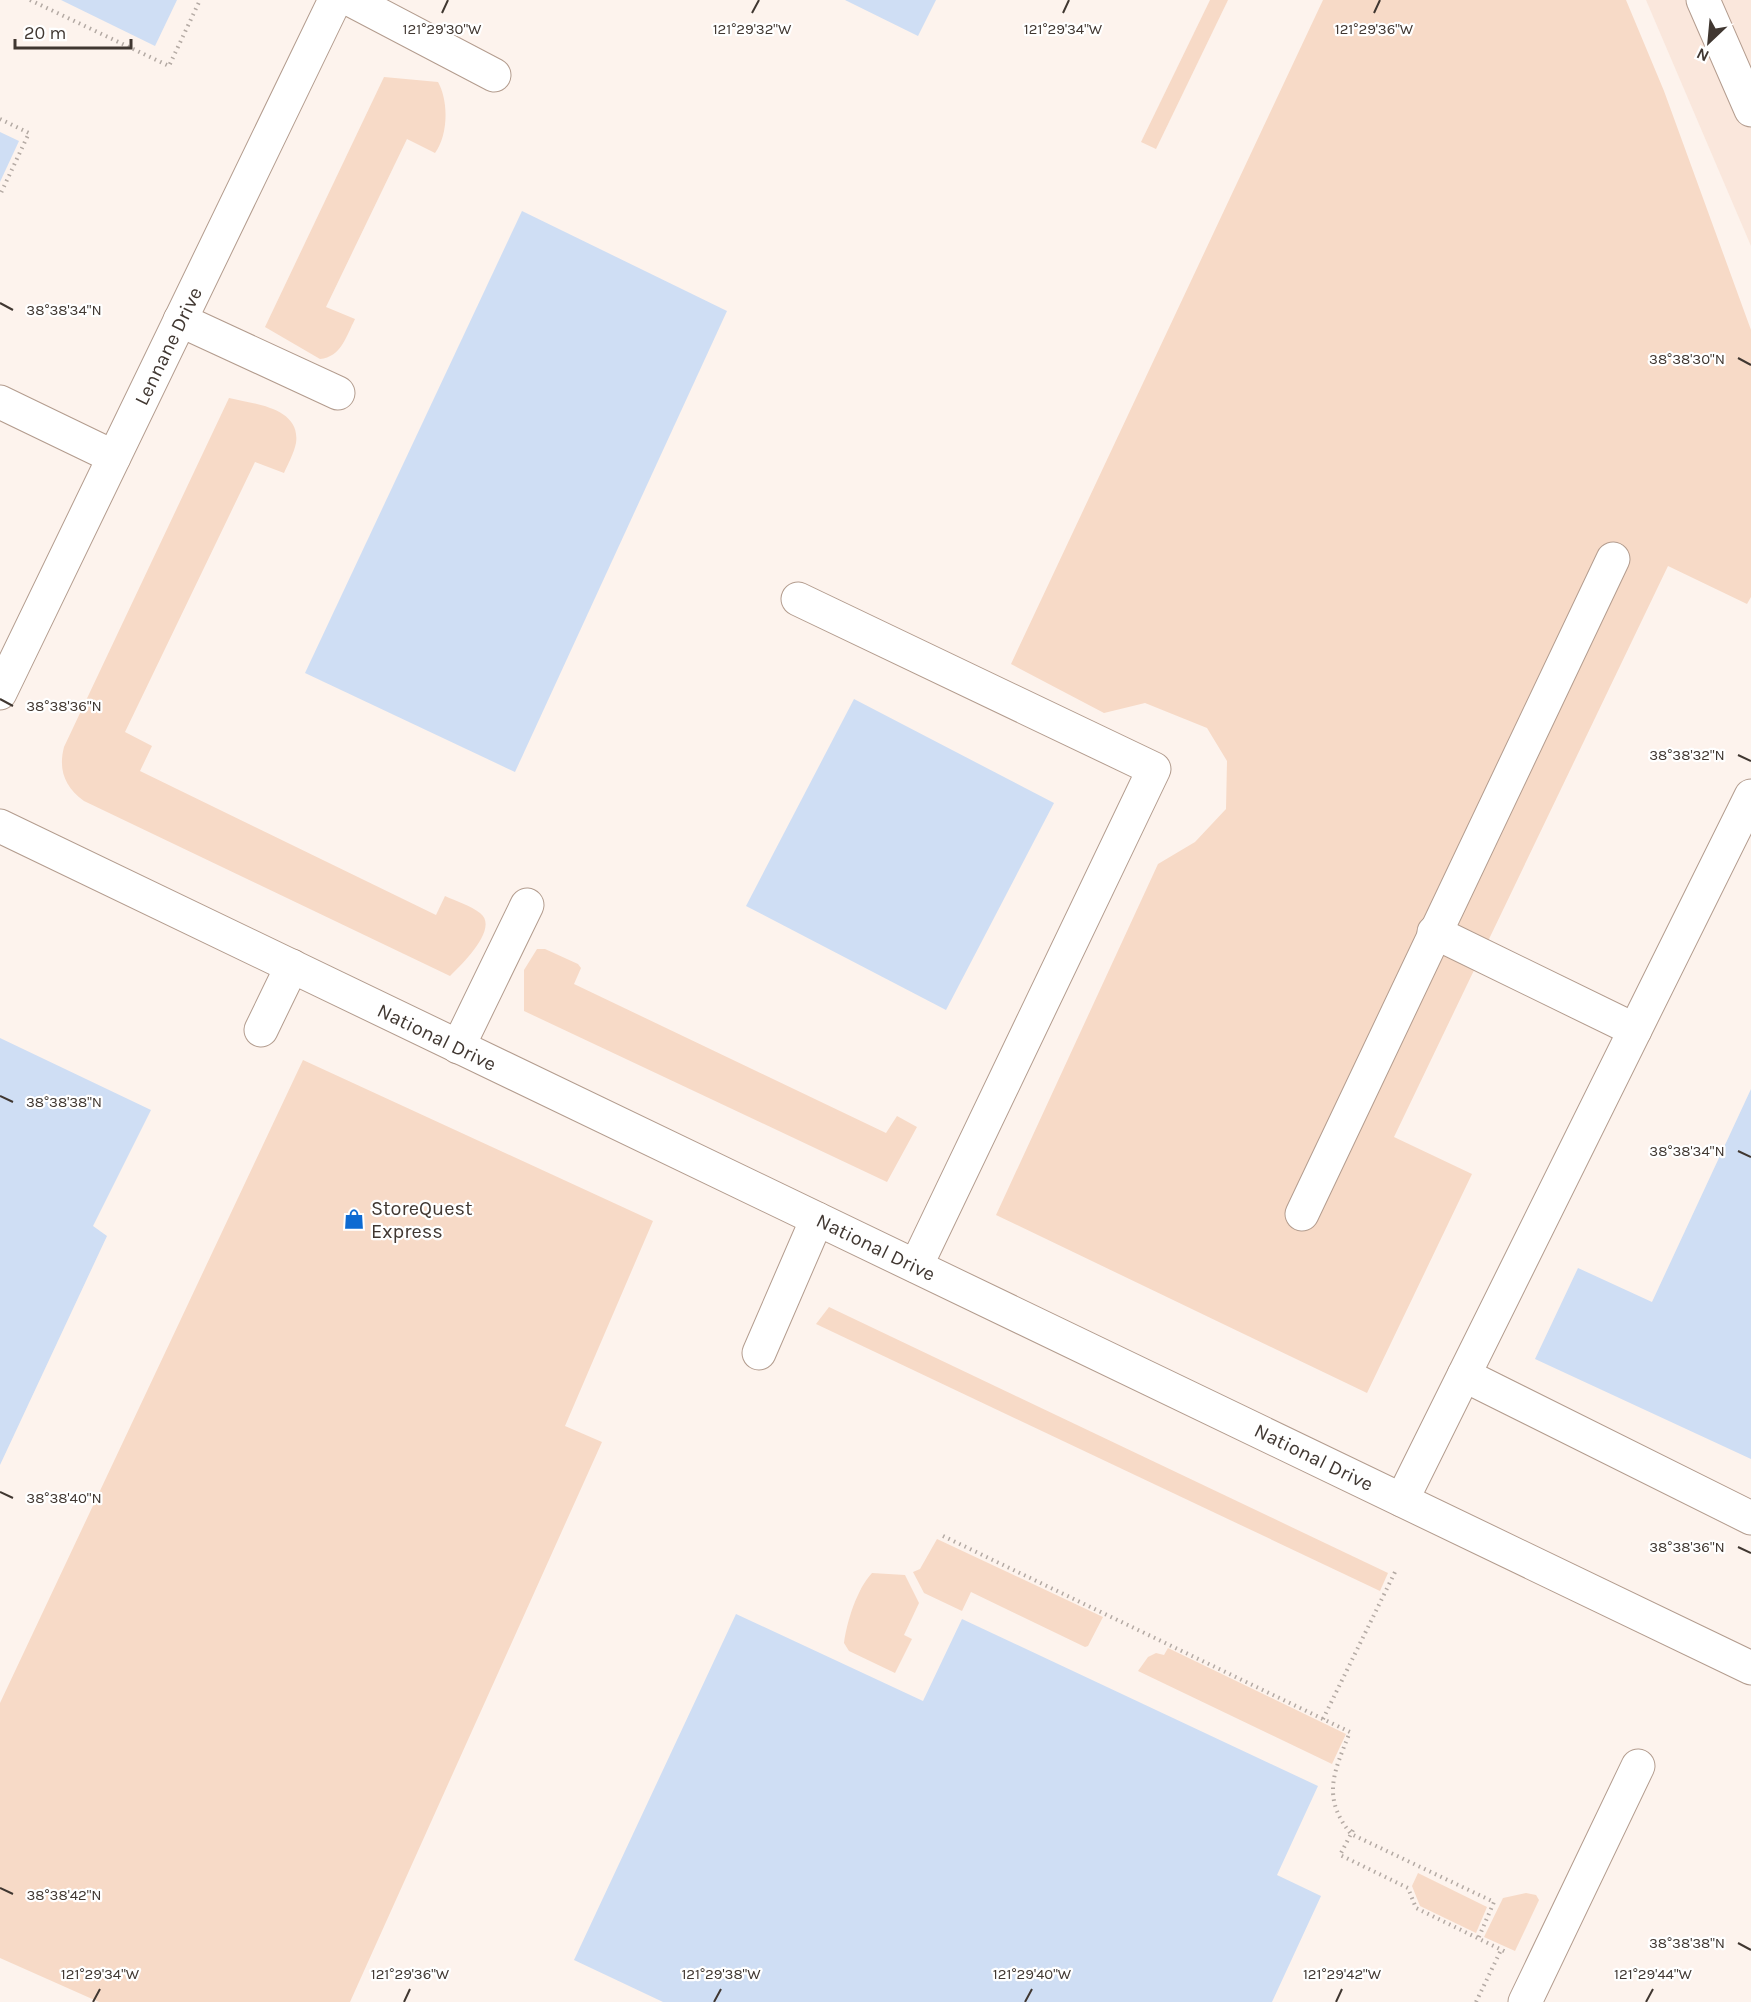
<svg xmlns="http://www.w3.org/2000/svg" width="1751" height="2002" font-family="Karla,sans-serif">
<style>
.built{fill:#fae7dc}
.green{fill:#f7dac7}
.building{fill:#cfdef4}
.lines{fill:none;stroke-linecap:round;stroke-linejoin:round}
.minor-casing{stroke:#b39c8e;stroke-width:35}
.path{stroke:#b4aaa4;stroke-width:4;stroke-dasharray:1.5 4.5;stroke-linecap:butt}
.minor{stroke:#fff;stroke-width:33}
.ticks{fill:none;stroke:#403731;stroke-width:2}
.labels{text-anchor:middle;stroke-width:4.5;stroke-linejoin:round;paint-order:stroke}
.street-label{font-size:20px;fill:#403731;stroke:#fff}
.poi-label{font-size:20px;fill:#403731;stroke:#fff;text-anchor:start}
.ticks-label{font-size:15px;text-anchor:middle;fill:#403731;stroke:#fff;stroke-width:4.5;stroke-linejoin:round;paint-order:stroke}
</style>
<rect width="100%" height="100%" fill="#fdf3ed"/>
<!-- built -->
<path class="built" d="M1646,0H1751V246Z"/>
<!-- green -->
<g class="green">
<path d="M1210,0H1228L1156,149L1141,142Z"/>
<path d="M1323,0H1626L1664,91L1751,330V597L1747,604L1668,566L1394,1137L1472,1174L1367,1393L996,1215L1158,864L1195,842L1226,809L1227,761L1207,728L1145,703L1104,713L1011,664Z"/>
<path d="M384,77L438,82C449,102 448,135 435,153L407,139L326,307L355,319C346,337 341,357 320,359L265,327Z"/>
<path d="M229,398C253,404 301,407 296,443C294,453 288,464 284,473L255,462L125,732L152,746L140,771L436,915L445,896C456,901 471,906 480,913C500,928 461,965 450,976L84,801C65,787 58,770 64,747Z"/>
<path d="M537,949H545L578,964L581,968L574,984L886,1133L897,1116L917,1127L887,1182L524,1011V970Z"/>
<path d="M303,1060L653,1221L565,1426L602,1442L350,2002H99L0,1958V1703Z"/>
<path d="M829,1307L1388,1573L1380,1591L816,1324Z"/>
<path d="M937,1539L1103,1617L1088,1646L1085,1647L971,1592L962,1611L924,1593L913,1572L920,1569Z"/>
<path d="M872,1573L905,1575L919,1603L904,1635L912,1639L895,1673L849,1651L844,1643C847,1621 857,1589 872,1573Z"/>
<path d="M1168,1648L1346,1734L1332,1764L1138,1671L1148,1657L1156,1653L1164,1655Z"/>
<path d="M1418,1873L1487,1907L1476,1933L1420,1906L1412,1886Z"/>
<path d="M1526,1893L1536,1895L1539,1900L1515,1951L1484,1937L1503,1898Z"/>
</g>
<!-- building -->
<g class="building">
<path d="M61,0H177L155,46Z"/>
<path d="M845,0H936L918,36Z"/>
<path d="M0,132L19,141L0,182Z"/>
<path d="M522,211L727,311L515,772L305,673Z"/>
<path d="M854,699L1054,803L946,1010L746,906Z"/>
<path d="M0,1038L151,1110L93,1226L107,1236L0,1465Z"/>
<path d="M1751,1089V1459L1535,1359L1578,1268L1652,1302Z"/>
<path d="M736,1614L923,1701L962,1619L1318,1786L1277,1875L1321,1896L1272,2002H663L574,1960Z"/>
</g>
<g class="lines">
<!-- minor casing -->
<g class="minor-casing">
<g id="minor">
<path d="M351,0L494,75"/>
<path d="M1703,0L1751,110"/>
<path d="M180,320L338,393"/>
<path d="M0,402L114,457"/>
<path d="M798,599L1154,769L916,1266"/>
<path d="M0,693L335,0"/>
<path d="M0,826L1751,1668"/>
<path d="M1434,932L1635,1030"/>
<path d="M261,1030L292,966"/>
<path d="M458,1047L527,905"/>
<path d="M1302,1214L1613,559"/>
<path d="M759,1353L817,1219"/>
<path d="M1464,1375L1751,1518"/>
<path d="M1402,1500L1751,796"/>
<path d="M1525,2002L1638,1766"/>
</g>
</g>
<!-- path -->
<g class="path">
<path d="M30,0L169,66L200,0"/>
<path d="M0,119L29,133L0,195"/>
<path d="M943,1536L1350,1732C1334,1772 1321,1797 1351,1834L1494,1902L1478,1939"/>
<path d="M1323,1719L1396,1570"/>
<path d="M1353,1830L1340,1855L1408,1888L1416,1908L1508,1953"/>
<path d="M1476,2002L1501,1950"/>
</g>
<!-- minor -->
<use href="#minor" class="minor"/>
</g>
<!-- ticks -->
<path class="ticks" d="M442,13L448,0M752,13L759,0M1063,13L1069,0M1374,13L1380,0M0,303L13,310M1738,358L1751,365M0,699L13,706M1738,755L1751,761M0,1096L13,1102M1738,1151L1751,1157M0,1492L13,1498M1738,1547L1751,1553M0,1888L13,1894M1738,1943L1751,1950M93,2002L100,1989M404,2002L410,1989M714,2002L721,1989M1025,2002L1032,1989M1336,2002L1342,1989M1646,2002L1653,1989"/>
<!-- icons -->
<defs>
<g id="shop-bare" transform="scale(1.62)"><path d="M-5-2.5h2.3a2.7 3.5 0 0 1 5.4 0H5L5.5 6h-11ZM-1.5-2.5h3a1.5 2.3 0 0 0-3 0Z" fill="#0d6ad2" stroke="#fff" stroke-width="2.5" paint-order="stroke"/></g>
</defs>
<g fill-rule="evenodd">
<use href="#shop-bare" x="354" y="1219"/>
</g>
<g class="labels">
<!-- street labels -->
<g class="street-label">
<text transform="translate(168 346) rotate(-64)" y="7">Lennane Drive</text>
<text transform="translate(437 1037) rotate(26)" y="7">National Drive</text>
<text transform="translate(876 1247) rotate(26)" y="7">National Drive</text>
<text transform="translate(1314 1457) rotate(26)" y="7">National Drive</text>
</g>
<!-- poi labels -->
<g class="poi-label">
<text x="371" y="1215">StoreQuest<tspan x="371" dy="23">Express</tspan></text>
</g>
</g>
<g class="ticks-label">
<text x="442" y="34">121°29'30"W</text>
<text x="752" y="34">121°29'32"W</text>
<text x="1063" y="34">121°29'34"W</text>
<text x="1374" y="34">121°29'36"W</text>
<text x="64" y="315">38°38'34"N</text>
<text x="1687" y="364">38°38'30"N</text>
<text x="64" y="711">38°38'36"N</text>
<text x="1687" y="760">38°38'32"N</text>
<text x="64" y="1107">38°38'38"N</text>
<text x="1687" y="1156">38°38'34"N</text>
<text x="64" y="1503">38°38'40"N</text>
<text x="1687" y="1552">38°38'36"N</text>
<text x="64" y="1900">38°38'42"N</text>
<text x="1687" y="1948">38°38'38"N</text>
<text x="100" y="1979">121°29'34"W</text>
<text x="410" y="1979">121°29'36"W</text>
<text x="721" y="1979">121°29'38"W</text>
<text x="1032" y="1979">121°29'40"W</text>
<text x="1342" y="1979">121°29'42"W</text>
<text x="1653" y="1979">121°29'44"W</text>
</g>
<!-- north arrow -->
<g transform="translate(1709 42) rotate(206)" stroke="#ffffff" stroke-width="4.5" paint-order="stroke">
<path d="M0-4.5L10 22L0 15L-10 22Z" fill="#403731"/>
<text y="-9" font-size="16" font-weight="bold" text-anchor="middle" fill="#403731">N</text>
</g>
<!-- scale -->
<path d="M15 39v9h116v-9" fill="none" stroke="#403731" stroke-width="3"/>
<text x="24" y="39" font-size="18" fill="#403731" stroke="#ffffff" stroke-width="4.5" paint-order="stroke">20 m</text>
</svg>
